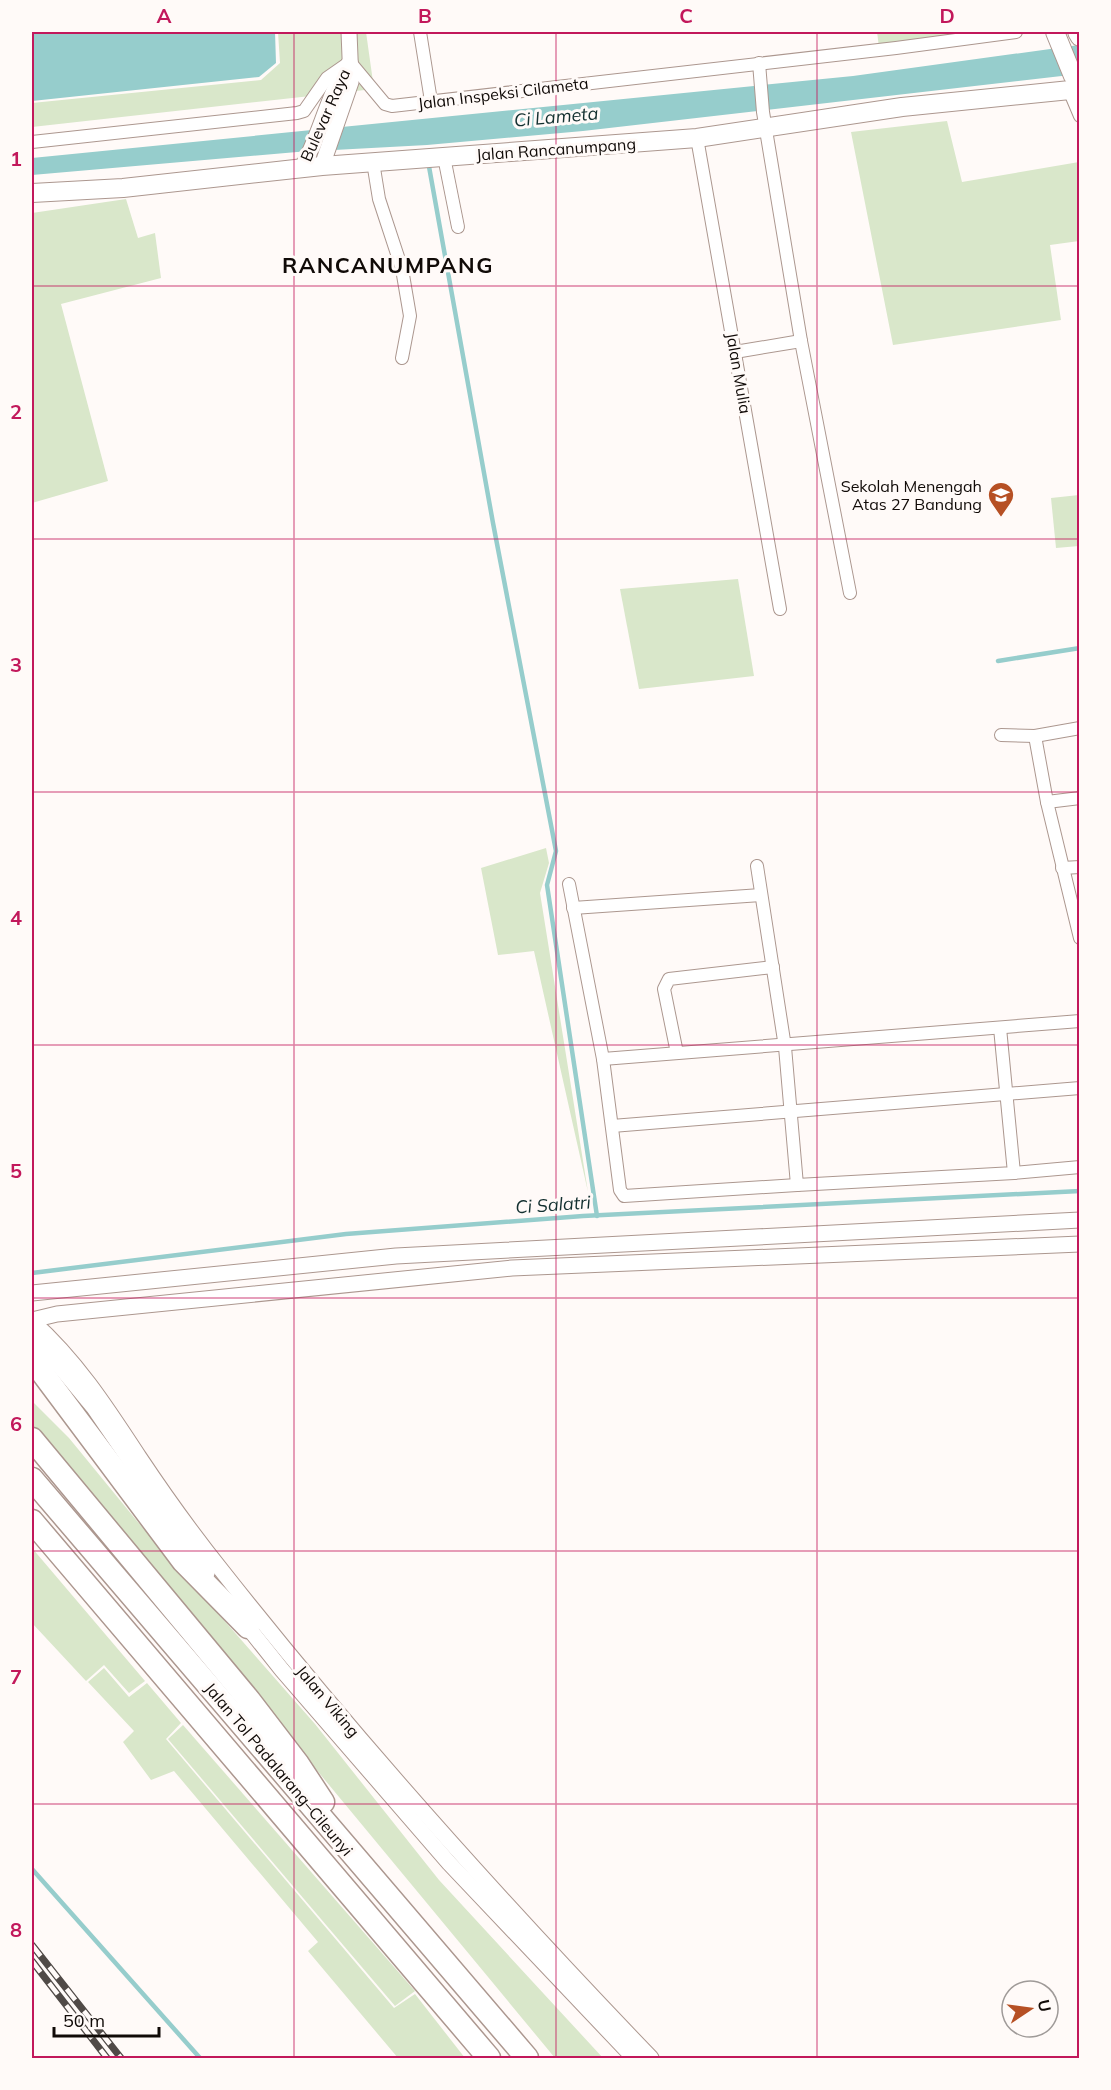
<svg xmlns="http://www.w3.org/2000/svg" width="1111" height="2090" font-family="Mulish,sans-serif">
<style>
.green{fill:#d9e7ca}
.water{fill:#96cdcc}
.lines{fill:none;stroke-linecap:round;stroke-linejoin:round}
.stream{stroke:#96cdcc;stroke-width:4.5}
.minor-casing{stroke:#ac978f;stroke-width:14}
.tertiary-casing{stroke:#ac978f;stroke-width:17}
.secondary-casing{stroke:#ac978f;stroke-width:20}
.motorway-casing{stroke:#ac978f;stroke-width:25}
.minor{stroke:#fff;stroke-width:12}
.tertiary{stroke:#fff;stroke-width:15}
.secondary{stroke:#fff;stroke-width:18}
.motorway{stroke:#fff;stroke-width:22}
.rail-casing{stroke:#504a47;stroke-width:7}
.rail{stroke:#fffaf8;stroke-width:4.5;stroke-dasharray:14;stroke-linecap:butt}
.grid{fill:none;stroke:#c2185b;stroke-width:1.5;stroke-opacity:0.55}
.labels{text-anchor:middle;stroke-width:6;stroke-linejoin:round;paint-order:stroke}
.street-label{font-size:16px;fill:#100a07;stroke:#fffaf8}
.poi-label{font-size:16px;fill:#100a07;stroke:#fffaf8;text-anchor:end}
.water-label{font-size:18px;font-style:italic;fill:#133030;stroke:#fffaf8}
.district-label{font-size:22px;font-weight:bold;letter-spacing:1.5px;fill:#100a07;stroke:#fffaf8}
.neatline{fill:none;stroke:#c2185b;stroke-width:2}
.grid-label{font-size:20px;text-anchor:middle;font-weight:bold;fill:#c2185b}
</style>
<rect width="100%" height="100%" fill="#fffaf8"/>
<!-- green -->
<g class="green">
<path d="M278,32H366L374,89L32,127V103L261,80L280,63Z"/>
<path d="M877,32H981L879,47Z"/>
<path d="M947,121L962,182L1079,162V241L1050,245L1061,320L893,345L851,132Z"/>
<path d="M126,199L138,238L155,233L161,278L61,304L108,481L32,503V213Z"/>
<path d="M1079,495V546L1056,548L1051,498Z"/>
<path d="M738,579L754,676L639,689L620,589Z"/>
<path d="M546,848L549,863L540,893L588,1192L534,951L498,955L481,868Z"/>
<path d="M32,1401L69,1438L137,1521L315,1724L439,1880L603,2058H555L32,1426Z"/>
<path d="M32,1548L145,1681L129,1693L104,1665L86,1681L32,1623Z"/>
<path d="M104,1668L129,1697L147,1683L181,1723L166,1739L394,2008L415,1994L465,2058H398L308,1951L318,1942L174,1771L151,1780L123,1742L134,1731L88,1682Z"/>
<path d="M183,1725L415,1991L395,2006L168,1739Z"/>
</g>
<!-- water -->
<g class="water">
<path d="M32,32H275L276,63L259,77L32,101Z"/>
<path d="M1079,45V74L583,131L427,145L297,152L32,175V158L853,76Z"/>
</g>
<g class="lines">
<!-- stream -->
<g class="stream">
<path d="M428,161L493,523L556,851L547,885L597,1216"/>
<path d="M998,661L1080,648"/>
<path d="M32,1273L346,1234L583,1216L1080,1191"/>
<path d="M32,1869L200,2058"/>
</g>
<!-- minor casing -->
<g class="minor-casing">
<g id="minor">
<path d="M420,32L431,101"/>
<path d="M759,63L763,112L801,341L850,593"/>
<path d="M1069,90L1080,116"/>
<path d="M697,138L780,609"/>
<path d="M32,142L297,113L304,111L327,78L350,62L385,104L392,106L896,48L1016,32"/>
<path d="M444,157L458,227"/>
<path d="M373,162L379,199L402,269L410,316L402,358"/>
<path d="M735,352L801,341"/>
<path d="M1001,735L1035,736L1080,728"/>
<path d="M1035,736L1047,802L1080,938"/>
<path d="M1047,802L1080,798"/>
<path d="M757,866L785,1047L797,1185L1014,1173L1000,1028"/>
<path d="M1062,868L1080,867"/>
<path d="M569,884L603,1059L620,1190L624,1196L797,1185"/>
<path d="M573,908L761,895"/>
<path d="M677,1053L664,989L669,979L773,967"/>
<path d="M603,1059L1080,1021"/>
<path d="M612,1126L1080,1088"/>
<path d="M1014,1173L1080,1167"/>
</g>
</g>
<!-- tertiary casing -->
<g class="tertiary-casing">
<g id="tertiary">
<path d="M322,166L351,82L349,32"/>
<path d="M301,169C321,135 327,94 350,62"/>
<path d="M32,1293L396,1256L1080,1220"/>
<path d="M32,1320L57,1314L512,1268L1080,1244"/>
<path d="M32,1321C76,1360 107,1408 139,1457C165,1496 193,1535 222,1571C356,1741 501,1902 651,2058"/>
<path d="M32,1338L56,1362L94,1408L207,1573"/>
<path d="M243,1621L282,1670L449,1863L634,2058"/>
</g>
</g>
<!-- secondary casing -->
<g class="secondary-casing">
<g id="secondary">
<path d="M1055,32L1073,76"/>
<path d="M1077,32L1080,37"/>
<path d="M32,193L123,188L322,166L697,138L902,107L1080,89"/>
</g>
</g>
<!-- motorway casing -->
<g class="motorway-casing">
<g id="motorway">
<path d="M32,1359L183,1561L248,1627"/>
<path d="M32,1439L249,1700L298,1764L323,1802"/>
<path d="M32,1479L527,2058"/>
<path d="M32,1521L489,2058"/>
</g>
</g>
<!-- minor -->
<use href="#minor" class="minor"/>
<!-- tertiary -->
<use href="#tertiary" class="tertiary"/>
<!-- secondary -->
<use href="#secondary" class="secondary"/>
<!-- motorway -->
<use href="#motorway" class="motorway"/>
<!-- rail casing -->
<g class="rail-casing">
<g id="rail">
<path d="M32,1945L121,2058"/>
<path d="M32,1961L107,2058"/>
</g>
</g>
<!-- rail -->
<use href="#rail" class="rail"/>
</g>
<!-- grid -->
<path class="grid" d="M294,32V2058M556,32V2058M817,32V2058M32,286H1080M32,539H1080M32,792H1080M32,1045H1080M32,1298H1080M32,1551H1080M32,1804H1080"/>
<!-- icons -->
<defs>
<g id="school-pin" transform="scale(1.35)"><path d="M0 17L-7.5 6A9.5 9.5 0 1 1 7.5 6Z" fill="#b65024" stroke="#fffaf8"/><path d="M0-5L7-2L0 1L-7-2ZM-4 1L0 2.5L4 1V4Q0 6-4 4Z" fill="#fff"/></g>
</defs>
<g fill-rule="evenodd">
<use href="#school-pin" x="1001" y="495"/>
</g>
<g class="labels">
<!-- street labels -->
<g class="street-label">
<text transform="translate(503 93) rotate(-7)" y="6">Jalan Inspeksi Cilameta</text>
<text transform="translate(325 115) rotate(-66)" y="6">Bulevar Raya</text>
<text transform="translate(556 149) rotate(-4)" y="6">Jalan Rancanumpang</text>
<text transform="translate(739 373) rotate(80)" y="6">Jalan Mulia</text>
<text transform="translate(328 1701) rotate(50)" y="6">Jalan Viking</text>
<text transform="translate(279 1769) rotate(50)" y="6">Jalan Tol Padalarang–Cileunyi</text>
</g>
<!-- poi labels -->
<g class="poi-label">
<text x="982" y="492">Sekolah Menengah<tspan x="982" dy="18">Atas 27 Bandung</tspan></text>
</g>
<!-- water labels -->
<g class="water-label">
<text transform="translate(556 117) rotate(-5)" y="6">Ci Lameta</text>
<text transform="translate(553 1205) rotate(-4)" y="6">Ci Salatri</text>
</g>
<!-- district labels -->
<g class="district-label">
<text x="388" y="273">RANCANUMPANG</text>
</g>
</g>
<!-- border -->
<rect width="1111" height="2090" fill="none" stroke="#fffaf8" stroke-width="66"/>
<!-- north arrow -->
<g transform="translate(1030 2009) rotate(77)"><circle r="28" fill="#fffaf8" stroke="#9f9a98" stroke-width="1.5"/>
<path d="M0-4.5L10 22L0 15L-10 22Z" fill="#b65024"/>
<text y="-9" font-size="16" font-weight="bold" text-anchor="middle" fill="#100a07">U</text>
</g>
<!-- scale -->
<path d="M54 2027v9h105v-9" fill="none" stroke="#100a07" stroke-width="3"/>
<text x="63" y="2027" font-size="18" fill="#100a07" stroke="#fffaf8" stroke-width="4.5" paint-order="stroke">50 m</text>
<rect x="33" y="33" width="1045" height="2024" class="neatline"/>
<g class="grid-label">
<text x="164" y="23">A</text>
<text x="425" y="23">B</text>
<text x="686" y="23">C</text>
<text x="947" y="23">D</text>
<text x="16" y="166">1</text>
<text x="16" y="419">2</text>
<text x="16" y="672">3</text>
<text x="16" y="925">4</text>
<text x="16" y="1178">5</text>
<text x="16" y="1431">6</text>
<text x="16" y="1684">7</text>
<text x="16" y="1937">8</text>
</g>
</svg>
